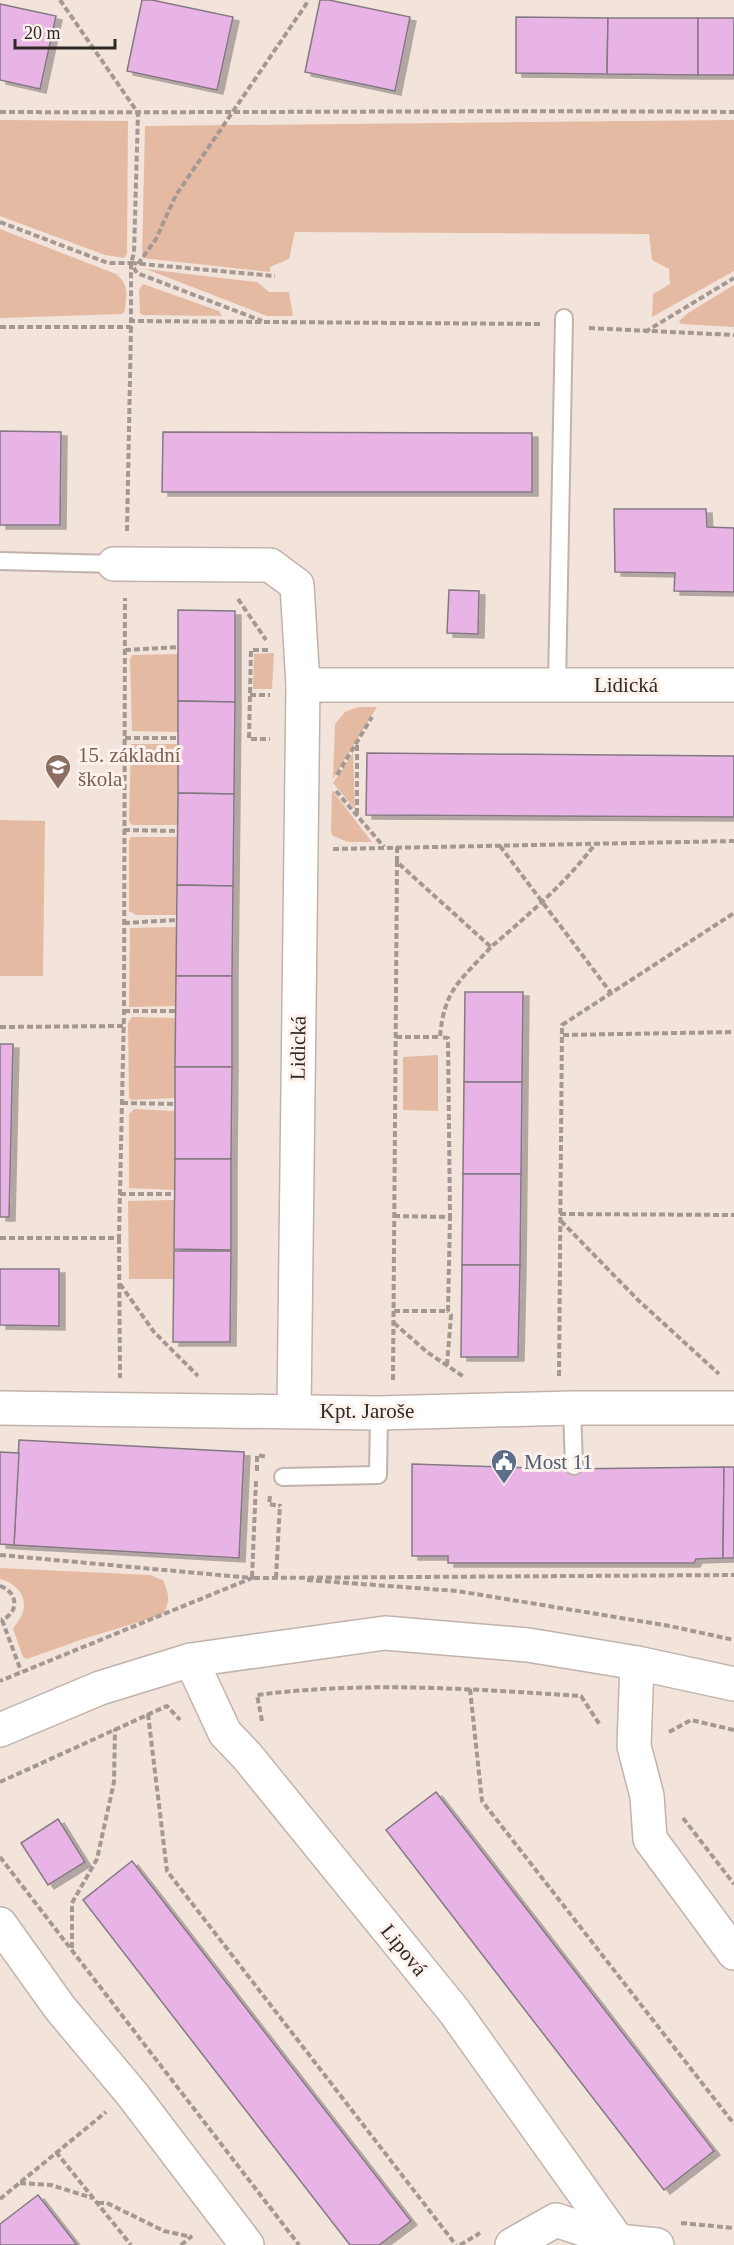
<svg xmlns="http://www.w3.org/2000/svg" width="734" height="2245" font-family="Georgia,serif">
<style>
.green{fill:#e5baa3}
.building{fill:#e8b4e6;stroke:#847983;stroke-width:1.5;filter:url(#shadow)}
.lines{fill:none;stroke-linecap:round;stroke-linejoin:round}
.service-casing{stroke:#c1b3ac;stroke-width:20}
.minor-casing{stroke:#c1b3ac;stroke-width:36}
.tertiary-casing{stroke:#c1b3ac;stroke-width:36}
.path{stroke:#a49892;stroke-width:4;stroke-dasharray:6 3;stroke-linecap:butt}
.service{stroke:#fff;stroke-width:16}
.minor{stroke:#fff;stroke-width:33}
.tertiary{stroke:#fff;stroke-width:33}
.labels{text-anchor:middle;stroke-width:6;stroke-linejoin:round;paint-order:stroke}
.street-label{font-size:21px;fill:#2f2926;stroke:#fdf1eb}
.education-label{font-size:21px;fill:#785e54;stroke:#fdf1eb;text-anchor:start}
.service-label{font-size:21px;fill:#4e5e75;stroke:#fdf1eb;text-anchor:start}
</style>
<defs>
<filter id="shadow"><feDropShadow dx="6" dy="4" stdDeviation="0" flood-color="#0004"/></filter>
</defs>
<rect width="100%" height="100%" fill="#f2e3db"/>
<!-- green -->
<g class="green">
<path d="M0,120L128,121L127,254L124,258L105,255L0,216Z"/>
<path d="M734,120V271L652,317L653,294L670,284L669,269L652,260L649,234L295,232L289,259L270,267V272L142,258L145,126Z"/>
<path d="M0,229L116,274C130,285 126,295 125,311L122,314L0,318Z"/>
<path d="M146,269L257,282L269,292H289L293,316H267Z"/>
<path d="M143,284L219,311L222,316L142,315L140,313L139,290Z"/>
<path d="M734,285V327L681,324L679,321L688,313Z"/>
<path d="M274,653L272,689H253L254,654Z"/>
<path d="M178,654V732L132,731L130,659L132,655Z"/>
<path d="M358,707H377L333,779L335,724L345,712Z"/>
<path d="M131,744H178L177,825H132L129,821Z"/>
<path d="M353,753L355,809L333,783Z"/>
<path d="M332,790L372,842H348L333,836L331,832Z"/>
<path d="M0,820L45,821L43,976H0Z"/>
<path d="M131,837H177L176,915H136L129,911V841Z"/>
<path d="M176,927V1006L129,1007L130,928Z"/>
<path d="M132,1017L176,1018L175,1098L131,1100L129,1097L128,1023Z"/>
<path d="M438,1055V1111L403,1110V1057Z"/>
<path d="M134,1109L175,1111V1190L129,1188V1114Z"/>
<path d="M174,1200V1279H129L128,1201Z"/>
<path d="M0,1568L150,1575L163,1580C169,1593 171,1603 162,1615L86,1638L27,1659L23,1657L13,1629C16,1624 21,1618 23,1612C28,1595 15,1583 0,1579Z"/>
</g>
<!-- building -->
<g class="building">
<path d="M142,0H152L233,17L217,90L127,71Z"/>
<path d="M320,0H329L410,17L395,91L305,72Z"/>
<path d="M0,4L56,16L40,89L0,80Z"/>
<path d="M516,17L608,18L607,74L516,73Z"/>
<path d="M608,18H698V75L607,74Z"/>
<rect x="698" y="18" width="36" height="57"/>
<path d="M0,431L61,432L60,525H0Z"/>
<path d="M163,432L532,433V492H162Z"/>
<path d="M614,509H706L707,527L734,528V592L674,591L675,573L615,572Z"/>
<path d="M449,590L479,591L478,634L447,633Z"/>
<path d="M178,610L235,611V702L178,701Z"/>
<path d="M178,701L235,702L234,794L178,793Z"/>
<path d="M367,753L734,756V817L366,815Z"/>
<path d="M178,793L234,794L233,886L177,885Z"/>
<path d="M177,885L233,886L232,976H176Z"/>
<path d="M176,976H232V1067H175Z"/>
<path d="M465,992H523L522,1082H464Z"/>
<path d="M0,1044H13L9,1217H0Z"/>
<path d="M175,1067H232L231,1159H175Z"/>
<path d="M464,1082H522L521,1174H463Z"/>
<path d="M175,1159H231V1250L174,1249Z"/>
<path d="M463,1174H521L520,1265H462Z"/>
<path d="M174,1251H231L230,1342H173Z"/>
<path d="M462,1265H520L518,1357H461Z"/>
<path d="M0,1269H59V1326L0,1325Z"/>
<path d="M19,1440L244,1452L239,1558L14,1545Z"/>
<path d="M0,1452L19,1453L14,1545L0,1544Z"/>
<path d="M412,1464L563,1469L724,1467L723,1558L696,1559L694,1563H448V1556H412Z"/>
<path d="M724,1467H734V1558H723Z"/>
<path d="M436,1792L714,2151L664,2190L386,1830Z"/>
<path d="M58,1819L85,1862L48,1885L21,1843Z"/>
<path d="M132,1861L411,2221L379,2245H350L83,1900Z"/>
<path d="M38,2195L77,2245H0V2224Z"/>
</g>
<g class="lines">
<!-- service casing -->
<g class="service-casing">
<g id="service">
<path d="M0,561L114,564"/>
<path d="M557,685L564,318"/>
<path d="M572,1408L574,1466"/>
<path d="M283,1477L378,1475L379,1413"/>
</g>
</g>
<!-- minor casing -->
<g class="minor-casing">
<g id="minor">
<path d="M114,564L270,565L297,585L303,685L294,1411"/>
<path d="M303,685H734"/>
<path d="M0,1408L379,1413L572,1408H734"/>
<path d="M191,1660L225,1733L247,1756L454,2011L618,2241"/>
<path d="M637,1663L634,1746L647,1796L650,1839L734,1953"/>
<path d="M0,1924L60,2008L132,2094L247,2245"/>
<path d="M512,2245L556,2220L618,2241L657,2245"/>
</g>
</g>
<!-- tertiary casing -->
<g class="tertiary-casing">
<path id="tertiary" d="M0,1730L100,1688L191,1660L385,1633L528,1645L637,1663L734,1684"/>
</g>
<!-- path -->
<g class="path">
<path d="M60,0L138,113L134,253L131,263V321"/>
<path d="M0,112C245,113 489,110 734,112"/>
<path d="M0,222L108,263H131L137,273L262,321"/>
<path d="M131,263L275,276"/>
<path d="M138,264L156,239L176,195L309,0"/>
<path d="M0,327H131V321L540,324"/>
<path d="M589,328L734,335"/>
<path d="M645,332L734,278"/>
<path d="M127,531L131,327"/>
<path d="M238,599L266,640"/>
<path d="M125,650L179,647"/>
<path d="M268,650H251L249,739H270"/>
<path d="M250,695H270"/>
<path d="M125,738H178"/>
<path d="M337,775L372,717"/>
<path d="M336,791L384,847"/>
<path d="M357,814V744"/>
<path d="M124,830L177,831"/>
<path d="M500,846L611,993"/>
<path d="M397,847V862L491,947C527,916 567,882 595,844"/>
<path d="M333,849L734,841"/>
<path d="M124,923L176,920"/>
<path d="M124,1011H176"/>
<path d="M0,1027L123,1026"/>
<path d="M563,1035L734,1032"/>
<path d="M396,1037H440C444,989 461,980 491,947"/>
<path d="M122,1103L175,1104"/>
<path d="M120,1194H174"/>
<path d="M560,1214L734,1215"/>
<path d="M394,1216L450,1217L448,1038L440,1037"/>
<path d="M561,1221L638,1300L719,1374"/>
<path d="M0,1238H119L124,1011L125,598"/>
<path d="M119,1238L120,1378"/>
<path d="M120,1284L154,1332L198,1376"/>
<path d="M394,1311H448L450,1217"/>
<path d="M394,1323L427,1352L464,1377"/>
<path d="M447,1365L451,1315L448,1311"/>
<path d="M559,1376L562,1025L734,913"/>
<path d="M393,1380L397,862"/>
<path d="M257,1471V1455L267,1457"/>
<path d="M256,1481L252,1578L734,1575"/>
<path d="M270,1496L269,1504L280,1506"/>
<path d="M0,1555L252,1578L0,1681"/>
<path d="M276,1578L280,1504"/>
<path d="M307,1580L457,1591L670,1626L734,1640"/>
<path d="M0,1586C19,1592 19,1614 1,1620"/>
<path d="M2,1620L21,1671"/>
<path d="M470,1689L482,1801L734,2124"/>
<path d="M148,1714L167,1871L456,2245"/>
<path d="M262,1721L257,1695C364,1681 473,1689 581,1696L600,1725"/>
<path d="M669,1732L691,1720L734,1730"/>
<path d="M0,1782L167,1706L180,1720"/>
<path d="M683,1818L734,1884"/>
<path d="M0,1857L299,2245"/>
<path d="M72,1948V1903L97,1859L114,1782L115,1729"/>
<path d="M56,2152L131,2245"/>
<path d="M20,2183L51,2185L92,2198"/>
<path d="M0,2199L106,2112"/>
<path d="M98,2203H107L164,2231L192,2237"/>
<path d="M681,2223L734,2228"/>
<path d="M181,2245L192,2236"/>
<path d="M460,2245L480,2233"/>
</g>
<!-- service -->
<use href="#service" class="service"/>
<!-- minor -->
<use href="#minor" class="minor"/>
<!-- tertiary -->
<use href="#tertiary" class="tertiary"/>
</g>
<!-- icons -->
<defs>
<g id="school-pin" transform="scale(1.35)"><path d="M0 17L-7.5 6A9.5 9.5 0 1 1 7.5 6Z" fill="#8d6e63" stroke="#fdf1eb"/><path d="M0-5L7-2L0 1L-7-2ZM-4 1L0 2.5L4 1V4Q0 6-4 4Z" fill="#fff"/></g>
<g id="civic-pin" transform="scale(1.35)"><path d="M0 17L-7.5 6A9.5 9.5 0 1 1 7.5 6Z" fill="#5c6f8a" stroke="#fdf1eb"/><path d="M-.6-6.5H3V-4.5H.6V-3L4-1V1h2V6H-6V1h2V-1L-.6-3ZM-1.2 2.5V6h2.4V2.5Z" fill="#fff"/></g>
</defs>
<g fill-rule="evenodd">
<use href="#school-pin" x="58" y="767"/>
<use href="#civic-pin" x="504" y="1462"/>
</g>
<g class="labels">
<!-- street labels -->
<g class="street-label">
<text x="626" y="692">Lidická</text>
<text transform="translate(298 1048) rotate(-89)" y="7">Lidická</text>
<text x="367" y="1418">Kpt. Jaroše</text>
<text transform="translate(404 1950) rotate(51)" y="7">Lipová</text>
</g>
<!-- education labels -->
<g class="education-label">
<text x="78" y="762">15. základní<tspan x="78" dy="24">škola</tspan></text>
</g>
<!-- service labels -->
<g class="service-label">
<text x="524" y="1469">Most 11</text>
</g>
</g>
<!-- scale -->
<path d="M15 39v9h100v-9" fill="none" stroke="#2f2926" stroke-width="3"/>
<text x="24" y="39" font-size="18" fill="#2f2926" stroke="#fdf1eb" stroke-width="4.5" paint-order="stroke">20 m</text>
</svg>
